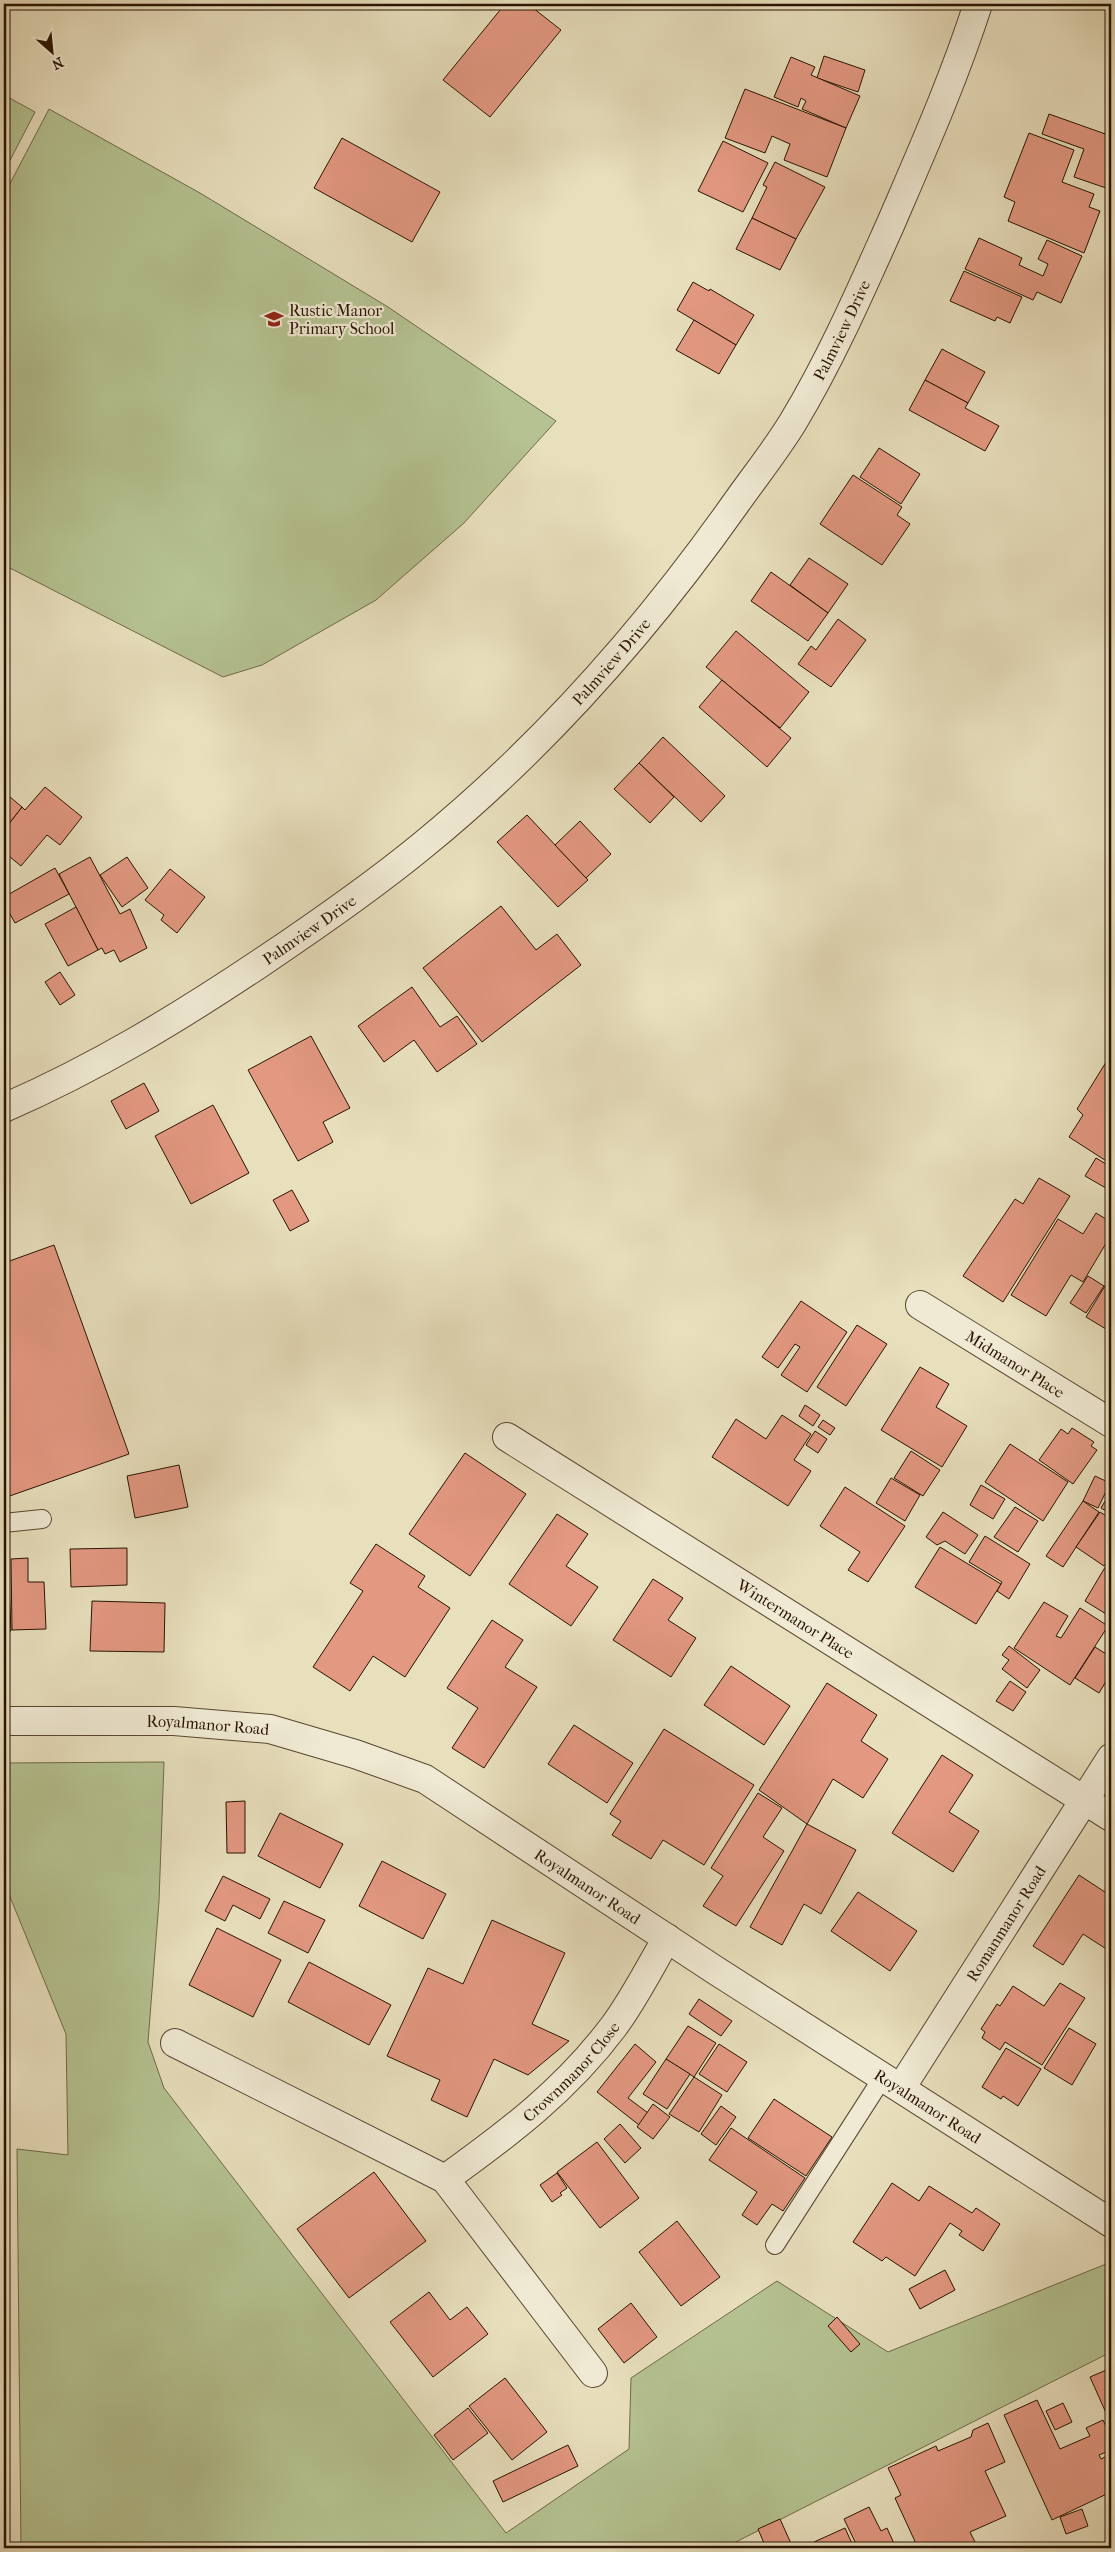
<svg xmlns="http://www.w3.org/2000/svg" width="1115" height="2552" font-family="'IM FELL French Canon',serif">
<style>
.green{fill:#b5c291;stroke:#6f6a48}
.building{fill:#e29881;stroke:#291300}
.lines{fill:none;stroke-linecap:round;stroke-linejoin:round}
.service-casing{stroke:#59462f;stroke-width:20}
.minor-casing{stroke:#59462f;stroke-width:30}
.tertiary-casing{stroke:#59462f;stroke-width:30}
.service{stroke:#f0ead4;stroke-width:18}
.minor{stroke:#f0ead4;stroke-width:28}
.tertiary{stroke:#f0ead4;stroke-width:28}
.labels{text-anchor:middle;stroke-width:4.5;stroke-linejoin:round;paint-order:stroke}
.poi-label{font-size:16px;fill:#291300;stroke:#f0ead4;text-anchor:start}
.street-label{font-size:16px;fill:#291300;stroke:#f0ead4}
</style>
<rect width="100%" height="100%" fill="#e8dfbd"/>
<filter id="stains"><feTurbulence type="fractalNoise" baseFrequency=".004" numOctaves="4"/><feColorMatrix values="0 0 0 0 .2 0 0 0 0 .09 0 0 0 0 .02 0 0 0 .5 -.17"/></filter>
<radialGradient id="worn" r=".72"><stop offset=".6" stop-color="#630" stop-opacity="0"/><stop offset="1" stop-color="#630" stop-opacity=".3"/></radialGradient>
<!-- green -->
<g class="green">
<path d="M4,95L35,112L4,172Z"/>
<path d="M49,109L200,193L388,307L556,421L464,523L376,600L262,665L223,677L4,565V195Z"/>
<path d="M164,1762L159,1901L148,2042L164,2088L506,2533L629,2449L631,2378L777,2281L888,2352L1111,2262V2352L724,2548H21L17,2149L68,2155L66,2034L6,1887L4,1858V1763Z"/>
</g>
<!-- building -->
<g class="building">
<path d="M505,4H528L561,30L490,117L443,80Z"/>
<path d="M824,56L865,70L858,92L817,78Z"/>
<path d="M791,57L815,67L811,75L860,96L846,128L802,109L806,101L801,98L798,107L774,97Z"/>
<path d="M745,89L846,128L827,177L784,160L790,144L772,136L765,153L725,138Z"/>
<path d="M1049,114L1111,136V173L1106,188L1074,177L1084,149L1042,134Z"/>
<path d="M1029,133L1074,150L1062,182L1094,194L1089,207L1100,211L1084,253L1008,221L1015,202L1004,197Z"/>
<path d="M342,138L440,192L412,242L314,188Z"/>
<path d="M723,141L768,163L743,212L698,191Z"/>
<path d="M775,162L825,187L796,239L752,218L767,187L763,185Z"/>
<path d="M752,218L796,239L780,270L736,249Z"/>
<path d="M979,238L1022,258L1019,265L1043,276L1048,264L1038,259L1047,240L1082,256L1061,303L1037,292L1033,300L965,269Z"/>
<path d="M964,271L1022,297L1010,323L997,317L995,321L950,301Z"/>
<path d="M693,282L709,291L710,289L754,315L736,345L677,310Z"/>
<path d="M694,320L736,345L719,374L676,350Z"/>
<path d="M942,349L985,372L968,403L925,380Z"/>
<path d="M925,380L968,403L965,408L999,426L985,451L909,410Z"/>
<path d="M879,448L920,474L901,504L860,477Z"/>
<path d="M853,475L902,507L897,515L910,524L882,565L820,524Z"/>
<path d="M809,558L848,584L828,613L790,585Z"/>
<path d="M771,572L828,613L808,641L751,601Z"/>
<path d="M838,619L866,640L831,687L798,664L811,646L816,650Z"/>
<path d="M736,631L809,692L780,728L706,667Z"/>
<path d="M722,680L791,738L767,767L699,707Z"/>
<path d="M663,737L725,796L701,822L639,763Z"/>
<path d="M639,763L674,797L650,823L614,789Z"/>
<path d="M45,787L82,817L60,845L47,835L21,866L4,852V830L22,807L25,810Z"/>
<path d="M4,792L22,807L4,830Z"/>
<path d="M527,815L588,880L558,907L497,842Z"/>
<path d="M580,821L611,854L586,878L555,845Z"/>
<path d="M90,857L120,914L130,909L147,948L120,962L114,950L105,954L102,948L98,950L59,874Z"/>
<path d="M127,857L148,888L122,907L100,875Z"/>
<path d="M55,868L69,894L15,923L4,903V897Z"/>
<path d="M170,869L205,897L177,933L161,920L164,915L145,900Z"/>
<path d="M501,906L536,950L557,934L581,965L482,1042L423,968Z"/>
<path d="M76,907L98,950L68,966L45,924Z"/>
<path d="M60,972L75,995L60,1005L45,982Z"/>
<path d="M412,987L440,1027L457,1016L477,1044L437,1072L414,1040L384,1062L358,1026Z"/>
<path d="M311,1036L350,1108L323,1122L333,1142L298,1161L248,1070Z"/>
<path d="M1108,1059L1111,1061V1164L1069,1137L1083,1115L1077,1109Z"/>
<path d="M144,1083L159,1111L126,1129L111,1101Z"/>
<path d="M213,1105L249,1173L191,1204L155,1136Z"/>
<path d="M1096,1158L1111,1167V1191L1085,1176Z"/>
<path d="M1039,1178L1070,1196L1003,1302L963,1276L1015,1199L1023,1204Z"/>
<path d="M292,1190L309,1221L290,1231L273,1200Z"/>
<path d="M1096,1213L1111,1222V1235L1083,1282L1071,1275L1046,1316L1011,1295L1058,1219L1083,1234Z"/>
<path d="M54,1245L129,1454L4,1498V1263Z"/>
<path d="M1088,1276L1104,1286L1086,1313L1070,1303Z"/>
<path d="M1111,1276V1332L1086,1317Z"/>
<path d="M801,1301L847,1332L807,1392L781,1375L800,1347L795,1344L778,1368L762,1357Z"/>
<path d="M857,1325L887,1344L846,1406L817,1387Z"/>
<path d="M920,1367L949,1384L936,1407L967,1426L942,1467L881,1430Z"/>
<path d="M805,1405L820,1415L813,1426L799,1416Z"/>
<path d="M782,1415L811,1434L794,1460L811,1471L788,1506L712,1457L736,1419L766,1439Z"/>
<path d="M823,1420L835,1428L830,1435L818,1427Z"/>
<path d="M1072,1428L1094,1442L1091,1446L1097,1450L1073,1484L1039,1460L1061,1429L1068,1434Z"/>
<path d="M815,1431L827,1439L818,1453L806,1445Z"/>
<path d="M1010,1444L1068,1482L1043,1521L985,1482Z"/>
<path d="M911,1451L940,1470L923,1496L894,1478Z"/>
<path d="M465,1453L526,1494L470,1576L409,1534Z"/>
<path d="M179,1465L188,1507L135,1518L127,1476Z"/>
<path d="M1095,1476L1110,1483L1098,1508L1083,1501Z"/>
<path d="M891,1478L920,1495L905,1521L876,1503Z"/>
<path d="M981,1485L1005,1499L993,1519L970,1505Z"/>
<path d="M845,1487L905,1526L868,1582L848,1570L860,1552L820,1526Z"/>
<path d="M1111,1491V1514L1101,1508Z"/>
<path d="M1083,1501L1099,1512L1063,1567L1046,1556Z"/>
<path d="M1015,1507L1038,1521L1018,1552L994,1537Z"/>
<path d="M943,1512L978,1535L965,1554L945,1541L937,1545L926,1537Z"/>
<path d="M1100,1512L1111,1519V1555L1104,1566L1076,1547Z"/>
<path d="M557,1514L588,1534L566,1566L598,1587L571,1626L509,1584Z"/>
<path d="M985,1536L1030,1564L1009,1599L997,1591L1002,1582L969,1562Z"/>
<path d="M376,1544L425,1576L418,1587L450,1608L405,1677L373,1656L350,1691L313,1667L363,1591L350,1583Z"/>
<path d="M940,1547L1001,1584L976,1624L915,1587Z"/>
<path d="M127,1548V1585L71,1587L70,1549Z"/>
<path d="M28,1558V1582H44L46,1629L12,1630L11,1559Z"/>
<path d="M1107,1564L1111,1566V1617L1085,1601Z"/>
<path d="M653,1579L683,1598L668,1620L696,1638L671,1677L613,1640Z"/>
<path d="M9,1583L11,1631L4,1632V1584Z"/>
<path d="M92,1601L165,1603L164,1652L90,1651Z"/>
<path d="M1044,1602L1068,1616L1056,1636L1061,1638L1080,1608L1108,1626L1070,1685L1014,1648Z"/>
<path d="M492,1620L523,1640L505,1667L537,1687L484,1768L452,1748L478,1708L447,1688Z"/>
<path d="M9,1636V1665H4V1637Z"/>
<path d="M1009,1646L1040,1670L1027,1688L1002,1669L1009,1660L1002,1655Z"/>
<path d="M1095,1647L1111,1657V1673L1099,1693L1075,1678Z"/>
<path d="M731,1666L790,1706L764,1745L704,1705Z"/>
<path d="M1010,1681L1026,1692L1013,1711L996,1701Z"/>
<path d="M827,1683L877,1715L861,1741L888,1759L863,1798L833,1779L807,1824L759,1790Z"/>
<path d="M574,1725L633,1763L607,1803L548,1764Z"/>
<path d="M664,1729L754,1785L704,1865L663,1840L651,1859L612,1835L621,1821L610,1814Z"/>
<path d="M942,1755L973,1775L949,1812L979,1831L953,1872L892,1833Z"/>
<path d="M758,1793L782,1808L763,1837L784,1851L736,1926L703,1906L723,1876L711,1868Z"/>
<path d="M245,1801V1853H227L226,1802Z"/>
<path d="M280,1813L343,1844L320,1888L258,1856Z"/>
<path d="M807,1824L856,1850L821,1914L804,1904L782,1945L750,1927Z"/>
<path d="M382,1861L446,1894L423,1939L359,1906Z"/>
<path d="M1079,1875L1111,1896V1952L1083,1934L1063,1965L1033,1946Z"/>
<path d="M223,1876L270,1899L260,1919L233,1905L225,1921L205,1911Z"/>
<path d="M858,1892L917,1931L890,1971L831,1931Z"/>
<path d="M284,1901L325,1920L308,1953L268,1933Z"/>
<path d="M492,1920L565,1953L532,2024L569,2041L528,2075L494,2059L467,2117L431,2100L440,2080L387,2056L428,1968L463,1984Z"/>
<path d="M217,1928L281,1960L253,2017L189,1985Z"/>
<path d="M309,1962L391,2005L369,2045L288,2002Z"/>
<path d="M1060,1983L1085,1998L1042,2065L1005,2042L1000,2050L982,2038L985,2032L981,2029L997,2004L1000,2006L1013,1986L1044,2006Z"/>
<path d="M699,1999L732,2021L721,2036L689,2014Z"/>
<path d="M688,2026L716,2043L694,2077L666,2059Z"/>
<path d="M1069,2028L1096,2044L1072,2085L1044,2068Z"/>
<path d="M635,2044L656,2062L628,2098L648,2113L639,2125L597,2092Z"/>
<path d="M719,2044L747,2062L727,2092L699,2074Z"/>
<path d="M1006,2048L1041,2069L1018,2106L1003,2096L1001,2099L982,2087Z"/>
<path d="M666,2059L690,2074L667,2109L643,2094Z"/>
<path d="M694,2077L722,2095L699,2132L669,2114Z"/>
<path d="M774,2099L832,2137L806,2176L748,2138Z"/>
<path d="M653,2104L670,2117L653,2139L637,2127Z"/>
<path d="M721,2106L736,2117L716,2145L701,2134Z"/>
<path d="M620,2124L641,2148L625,2163L604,2139Z"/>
<path d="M731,2128L805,2178L783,2211L772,2204L757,2225L742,2215L757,2192L709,2160Z"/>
<path d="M597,2142L639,2198L600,2228L557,2172Z"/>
<path d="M374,2172L426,2241L349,2298L297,2229Z"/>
<path d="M557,2173L567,2188L560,2193L562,2195L552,2202L540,2185Z"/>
<path d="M892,2183L919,2201L929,2186L972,2213L976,2208L1000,2224L983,2251L959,2235L962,2231L950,2223L915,2276L886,2257L882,2261L853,2242Z"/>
<path d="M677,2221L720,2277L681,2306L639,2252Z"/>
<path d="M945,2270L955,2290L920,2309L909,2289Z"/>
<path d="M429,2292L450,2320L467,2307L488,2334L433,2377L390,2322Z"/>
<path d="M631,2303L657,2337L624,2363L598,2329Z"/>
<path d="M837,2317L860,2344L851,2352L828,2326Z"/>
<path d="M1111,2368V2424L1090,2377Z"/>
<path d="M505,2378L547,2432L512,2460L469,2406Z"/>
<path d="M1037,2400L1060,2449L1090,2436L1086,2428L1103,2420L1111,2437V2450L1099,2455L1101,2459L1111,2454V2492L1052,2520L1004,2415Z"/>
<path d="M1063,2403L1072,2422L1055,2430L1046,2411Z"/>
<path d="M468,2408L488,2433L453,2460L434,2435Z"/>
<path d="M988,2423L1005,2462L985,2471L1006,2516L970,2532L978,2548H918L895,2498L901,2495L888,2468L936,2446L938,2451L971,2437L973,2430Z"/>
<path d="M568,2445L578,2466L503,2502L493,2481Z"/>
<path d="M869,2507L881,2531L887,2528L896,2548H858L844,2519Z"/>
<path d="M1082,2509L1088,2526L1066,2534L1060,2517Z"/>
<path d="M780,2519L793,2548H766L758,2529Z"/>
<path d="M845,2528L854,2548H817L814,2542Z"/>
</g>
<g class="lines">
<!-- service casing -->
<g class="service-casing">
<g id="service">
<path d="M4,1523L42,1519"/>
<path d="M775,2245L883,2077"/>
</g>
</g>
<!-- minor casing -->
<g class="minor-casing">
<g id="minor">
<path id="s1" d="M920,1305L1111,1423"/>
<path id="s2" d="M507,1437L1111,1817"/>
<path id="s3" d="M4,1721H174L270,1729L355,1754L425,1779L715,1970L1111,2223"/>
<path d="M175,2043L445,2179L593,2373"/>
<path id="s4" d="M901,2088L1111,1758"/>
<path id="s5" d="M445,2179C509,2133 566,2090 614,2026C634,1999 650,1967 667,1938"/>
</g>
</g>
<!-- tertiary casing -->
<g class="tertiary-casing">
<g id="tertiary">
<path id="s6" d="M4,1108C96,1068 180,1017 262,962C317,925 372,887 423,845C543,747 647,629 736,503C755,476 776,450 793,422C831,359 861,290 891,223C922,151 954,79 978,4"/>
</g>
</g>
<!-- service -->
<use href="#service" class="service"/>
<!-- minor -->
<use href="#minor" class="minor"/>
<!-- tertiary -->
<use href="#tertiary" class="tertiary"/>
</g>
<!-- icons -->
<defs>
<g id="school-bare" transform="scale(1.5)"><path d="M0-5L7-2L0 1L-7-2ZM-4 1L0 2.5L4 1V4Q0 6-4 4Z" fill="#8f2418" stroke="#f0ead4" stroke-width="2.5" paint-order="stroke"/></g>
</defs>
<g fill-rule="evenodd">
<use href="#school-bare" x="274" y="319"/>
</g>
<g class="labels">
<!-- poi labels -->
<g class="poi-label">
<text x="289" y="316">Rustic Manor<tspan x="289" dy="18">Primary School</tspan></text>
</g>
<!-- street labels -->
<g class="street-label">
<text dy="6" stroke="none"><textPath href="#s6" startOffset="1164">Palmview Drive</textPath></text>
<text dy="6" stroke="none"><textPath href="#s6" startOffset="759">Palmview Drive</textPath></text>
<text dy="6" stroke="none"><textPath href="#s6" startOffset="354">Palmview Drive</textPath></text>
<text dy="6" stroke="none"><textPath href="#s1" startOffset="112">Midmanor Place</textPath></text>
<text dy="6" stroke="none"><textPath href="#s2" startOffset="341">Wintermanor Place</textPath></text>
<text dy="6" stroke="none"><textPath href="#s3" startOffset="204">Royalmanor Road</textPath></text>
<text dy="6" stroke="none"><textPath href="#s3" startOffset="624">Royalmanor Road</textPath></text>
<text dy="6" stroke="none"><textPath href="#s4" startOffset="195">Romanmanor Road</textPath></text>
<text dy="6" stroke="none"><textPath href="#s5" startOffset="166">Crownmanor Close</textPath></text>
<text dy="6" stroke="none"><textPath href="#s3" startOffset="1029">Royalmanor Road</textPath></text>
</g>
</g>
<!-- margin -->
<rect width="1115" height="2552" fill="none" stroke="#e8dfbd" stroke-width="20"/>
<rect x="5" y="5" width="1105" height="2542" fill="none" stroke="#291300" stroke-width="2.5"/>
<rect x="10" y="10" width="1095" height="2532" fill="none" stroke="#291300"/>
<!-- north arrow -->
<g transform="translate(52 52) rotate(153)" stroke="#f0ead4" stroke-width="4" paint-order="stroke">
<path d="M0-4L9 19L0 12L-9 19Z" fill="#291300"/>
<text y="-8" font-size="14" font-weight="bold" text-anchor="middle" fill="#291300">N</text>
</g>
<rect width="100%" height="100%" filter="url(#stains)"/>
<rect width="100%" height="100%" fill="url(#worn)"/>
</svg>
